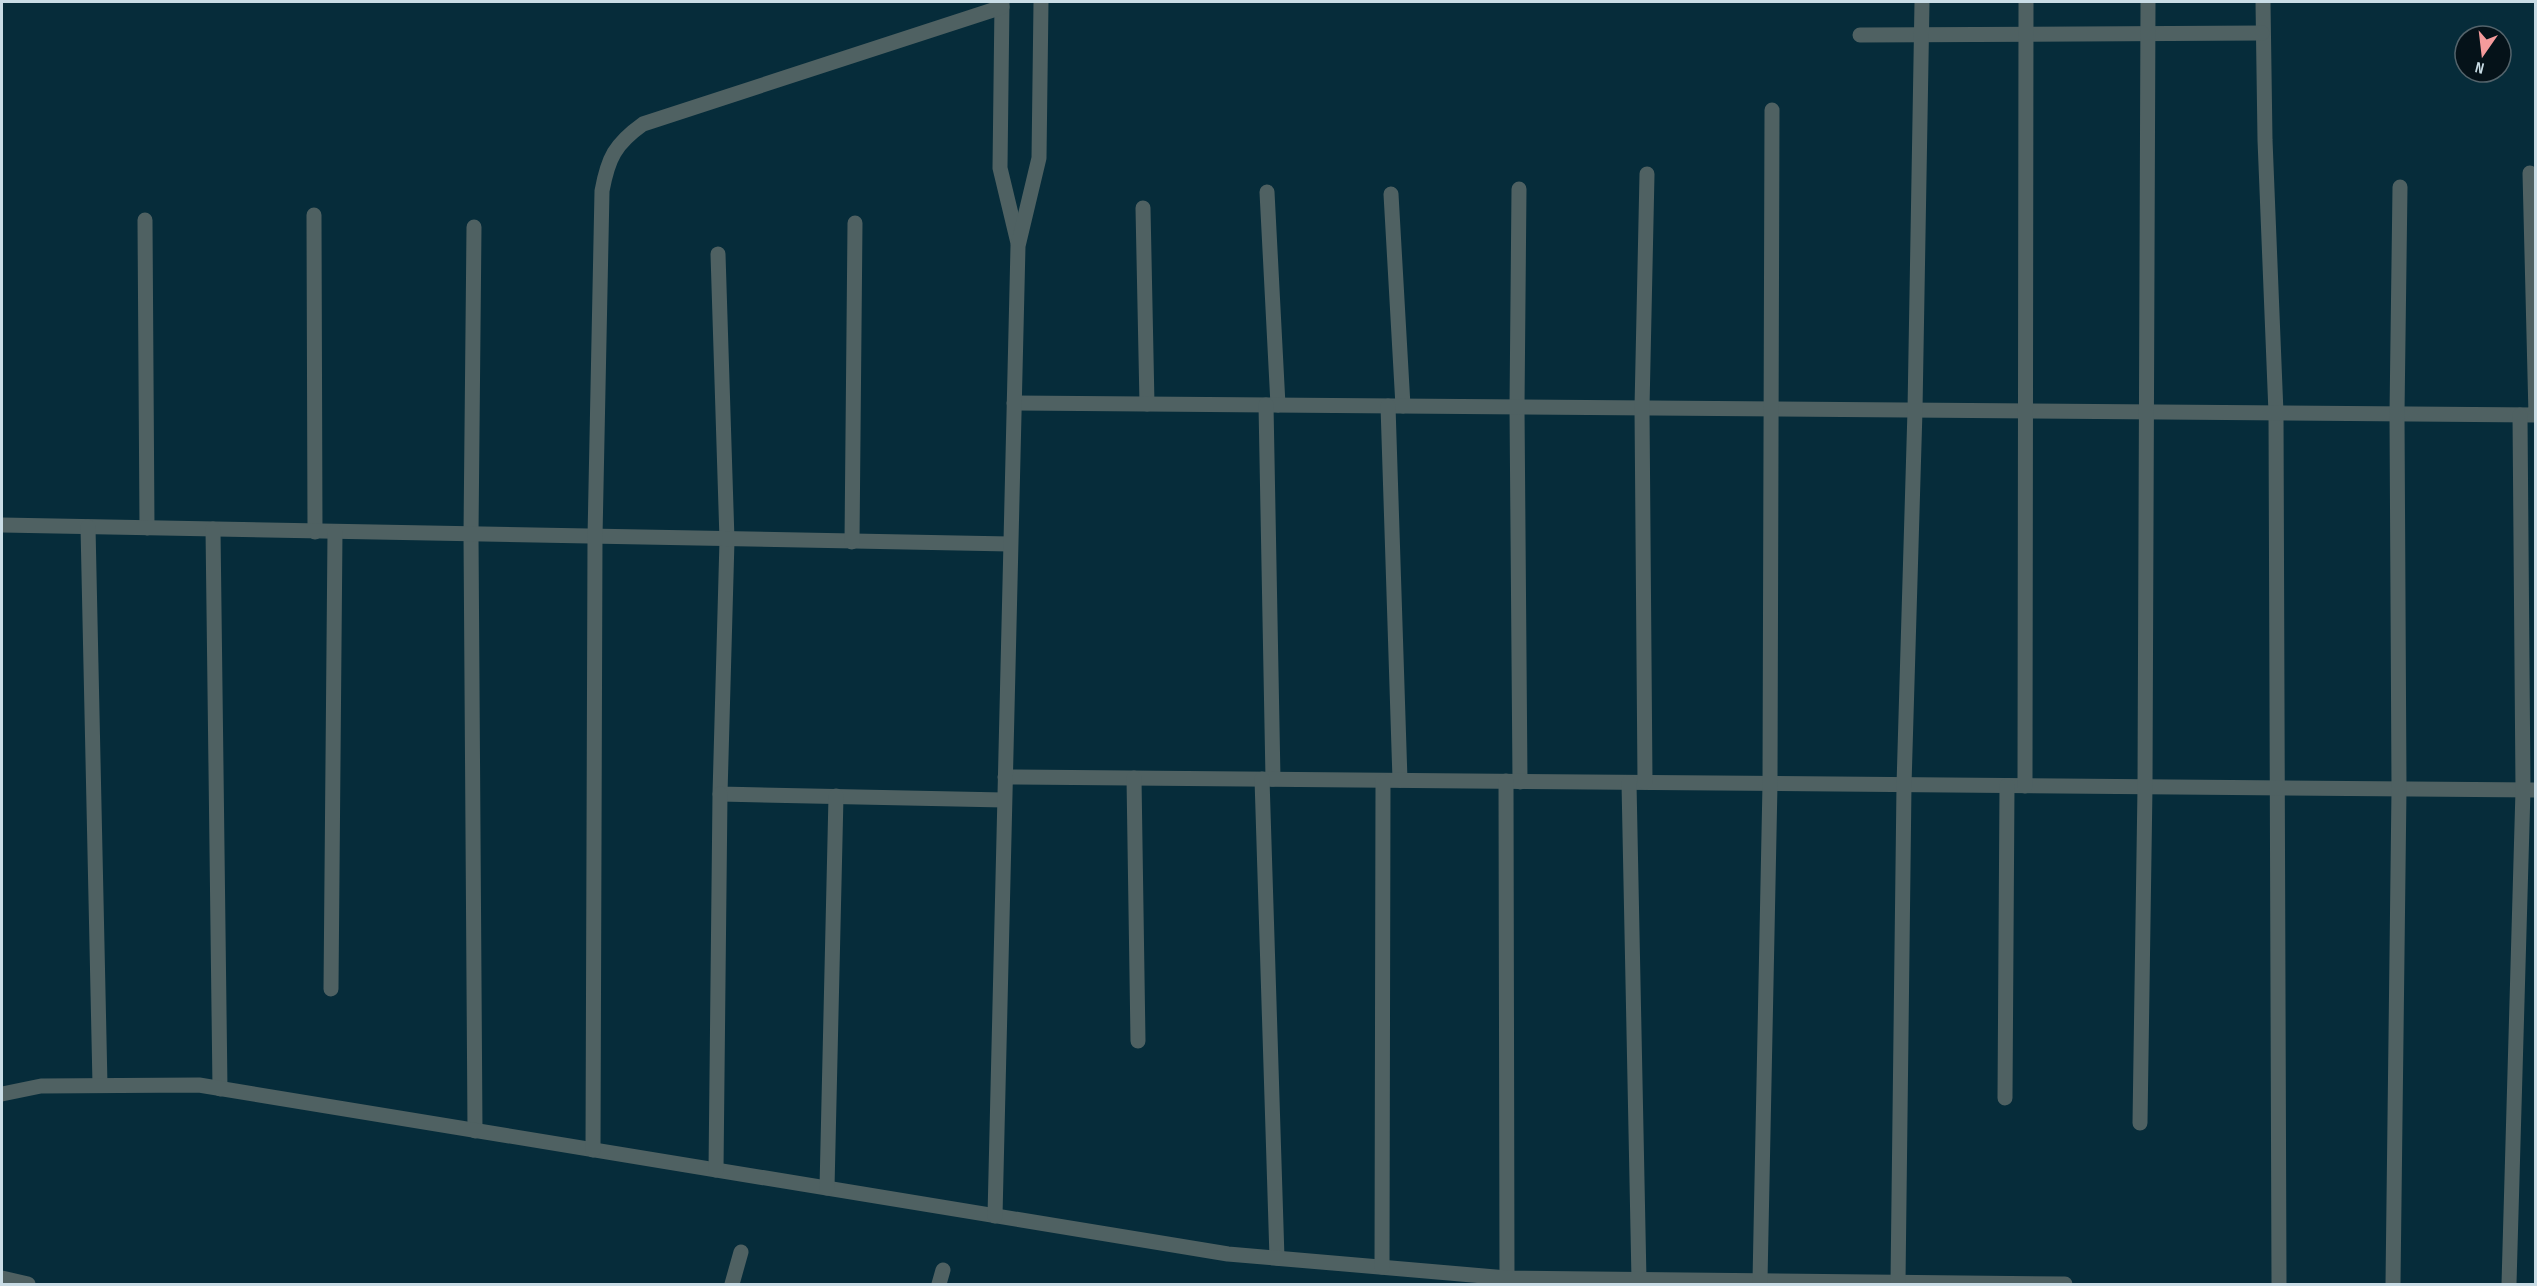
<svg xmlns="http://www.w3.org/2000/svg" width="2537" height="1286" font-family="'Sofia Sans Condensed',sans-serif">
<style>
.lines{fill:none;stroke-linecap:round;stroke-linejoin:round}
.street{stroke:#4f6162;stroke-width:15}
</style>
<rect width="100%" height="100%" fill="#062c3a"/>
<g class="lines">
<!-- street -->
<g class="street">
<path d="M1002,2L1000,168L1018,243"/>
<path d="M2263,2L2265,140L2276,413L2279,1284"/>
<path d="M1860,35L2262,33"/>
<path d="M1519,189L1517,407L1520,782"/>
<path d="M1267,192L1278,405"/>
<path d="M1391,194L1403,406"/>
<path d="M1143,208L1147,404"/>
<path d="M314,215L315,532"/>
<path d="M145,220L147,528"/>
<path d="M474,227L471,534L475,1131"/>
<path d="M718,254L727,540L720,794L1004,800"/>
<path d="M1014,403L2536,415L2530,173"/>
<path d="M1266,405L1273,779"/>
<path d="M1388,406L1400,780"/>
<path d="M2,525L1010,544"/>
<path d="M88,527L100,1085"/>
<path d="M213,529L220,1089"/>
<path d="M852,542L855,223"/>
<path d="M1005,777L2536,790"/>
<path d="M1134,778L1138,1041"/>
<path d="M1262,779L1277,1258"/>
<path d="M1506,781L1507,1278"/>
<path d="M1645,782L1642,408L1647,174"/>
<path d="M1629,783L1639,1280"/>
<path d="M2025,786L2026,2"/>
<path d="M331,989L335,532"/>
<path d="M2,1094L41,1086L199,1085L1228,1254L1507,1278L2065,1284"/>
<path d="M2005,1098L2007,786"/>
<path d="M2140,1123L2145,787L2148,2"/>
<path d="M593,1150L595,537L602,191C608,158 615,144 643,124L1002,7"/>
<path d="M716,1170L720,794"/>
<path d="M827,1188L836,796"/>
<path d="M995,1216L1018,246L1039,158L1041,2"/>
<path d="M1382,1267L1383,781"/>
<path d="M2,1278L28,1284"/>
<path d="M1760,1281L1770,784L1772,110"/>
<path d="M1898,1282L1904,785L1915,410L1922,2"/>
<path d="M732,1284L741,1252"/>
<path d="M939,1284L943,1270"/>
<path d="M2393,1284L2399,789L2397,414L2400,187"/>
<path d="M2509,1284L2523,790L2520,415"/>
</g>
</g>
<!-- border -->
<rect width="2537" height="1286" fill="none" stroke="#c9dce5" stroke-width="6"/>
<!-- north arrow -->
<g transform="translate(2483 54) rotate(194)"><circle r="28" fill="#051219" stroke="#53636b" stroke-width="1.5"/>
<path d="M0-4.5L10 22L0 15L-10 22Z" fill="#f59b9c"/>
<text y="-9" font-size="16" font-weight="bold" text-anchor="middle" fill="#c9dce5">N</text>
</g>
</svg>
